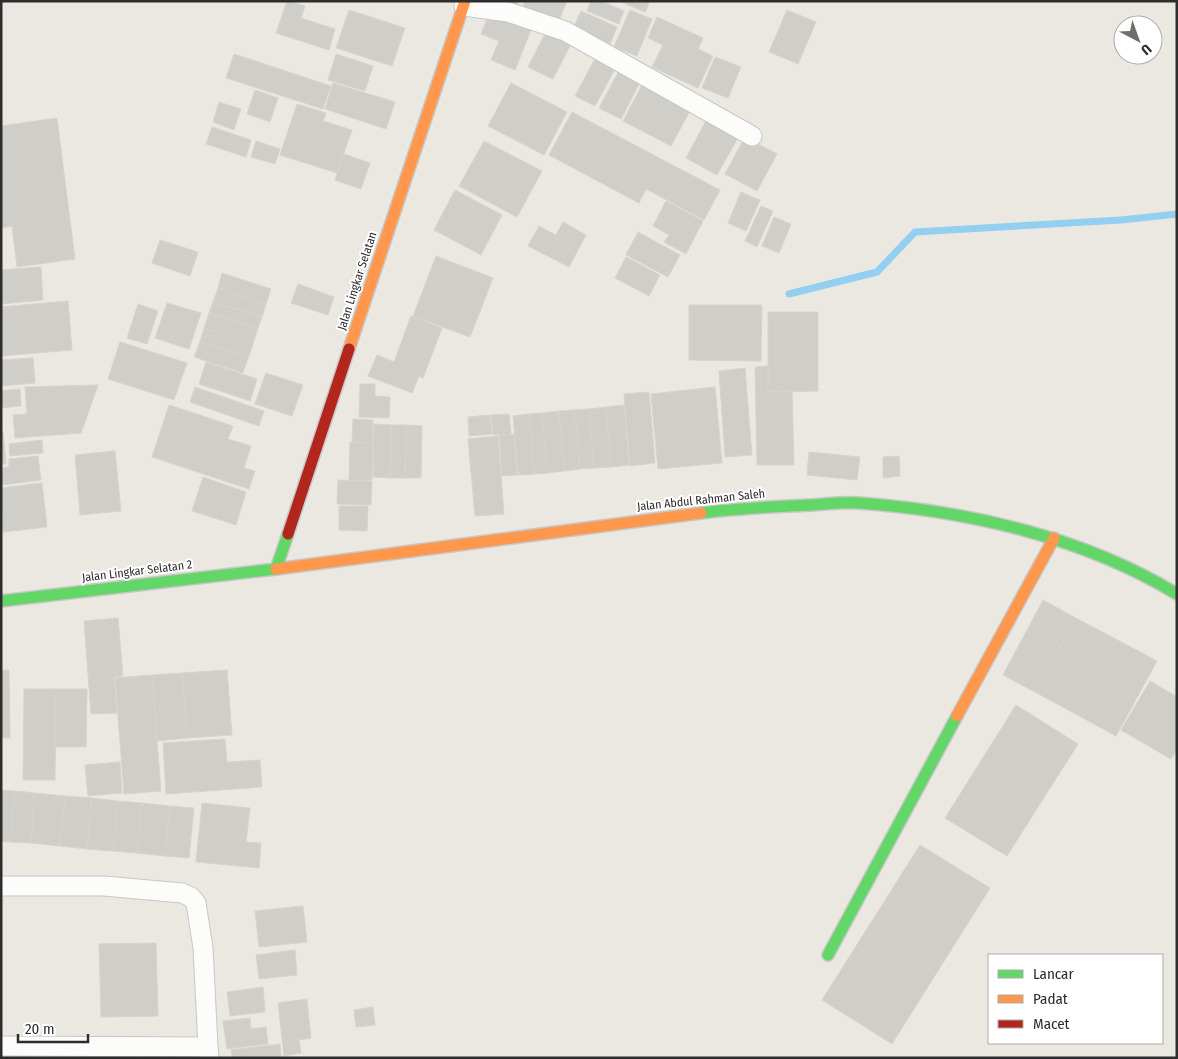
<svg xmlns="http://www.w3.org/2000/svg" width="1178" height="1059" font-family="'Fira Sans Condensed',sans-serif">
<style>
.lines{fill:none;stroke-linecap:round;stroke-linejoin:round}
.stream{stroke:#92cff0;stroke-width:7}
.building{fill:#d0cec9;stroke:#d6d4ce}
.street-casing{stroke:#c8c7c7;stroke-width:21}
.fast-casing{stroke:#c8c7c7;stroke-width:14}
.slow-casing{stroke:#c8c7c7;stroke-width:14}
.jam-casing{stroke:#c8c7c7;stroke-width:14}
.street{stroke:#fcfcfb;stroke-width:19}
.fast{stroke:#63d668;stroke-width:11}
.slow{stroke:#ff974d;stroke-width:11}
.jam{stroke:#b3261e;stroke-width:11}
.labels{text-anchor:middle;stroke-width:4;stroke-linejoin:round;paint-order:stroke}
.street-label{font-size:12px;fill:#2d2d2d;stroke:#fff}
</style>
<rect width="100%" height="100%" fill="#ebe8e2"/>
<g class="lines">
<!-- stream -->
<path class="stream" d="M789,294L877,272L915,232L1121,220L1177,214"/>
</g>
<!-- building -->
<g class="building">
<path d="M287,1L305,6L301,18L335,29L329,50L276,33Z"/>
<path d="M506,1H519L516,8L505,3Z"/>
<path d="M525,1H567L557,25L521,11Z"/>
<path d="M591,1H601L624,11L619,24L587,11Z"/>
<path d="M619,1H650L645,12Z"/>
<path d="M349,10L405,28L392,66L336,48Z"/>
<path d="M630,10L652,19L637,56L614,47Z"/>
<path d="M787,10L816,22L798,64L769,52Z"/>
<path d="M581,11L617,27L610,44L573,29Z"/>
<path d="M489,14L531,30L515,70L491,60L499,41L481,34Z"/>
<path d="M657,17L703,38L698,49L713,56L698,88L652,67L663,45L648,38Z"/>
<path d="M546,32L571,44L553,79L528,67Z"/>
<path d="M234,54L331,86L323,109L226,78Z"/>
<path d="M336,54L373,66L365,91L328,80Z"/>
<path d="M596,57L616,67L595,106L575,96Z"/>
<path d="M715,57L741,67L728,98L702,88Z"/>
<path d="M620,69L641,80L621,119L599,108Z"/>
<path d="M644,81L692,107L671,146L623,121Z"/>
<path d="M333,83L395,102L386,129L325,109Z"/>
<path d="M511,83L567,112L544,155L488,126Z"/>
<path d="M255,90L278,98L270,122L247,114Z"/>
<path d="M219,102L241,109L234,130L213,122Z"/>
<path d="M297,104L326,113L323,121L352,130L337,173L280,155Z"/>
<path d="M572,112L720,190L704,220L646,189L639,203L549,155Z"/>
<path d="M57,118L75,259L17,267L12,226L1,228V126Z"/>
<path d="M707,119L739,136L717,175L686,158Z"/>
<path d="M212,127L251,140L246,157L206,144Z"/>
<path d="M745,137L777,154L757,191L725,174Z"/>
<path d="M256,141L280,149L275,164L251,157Z"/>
<path d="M484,141L542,171L517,217L459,186Z"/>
<path d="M344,154L370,163L361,189L335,180Z"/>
<path d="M455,190L502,215L481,255L434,230Z"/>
<path d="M741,192L760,200L746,231L728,223Z"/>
<path d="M666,201L703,221L686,254L664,242L669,235L653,226Z"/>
<path d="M761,206L773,211L757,247L745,241Z"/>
<path d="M774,217L791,224L779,253L762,246Z"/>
<path d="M563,222L586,235L569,267L528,246L539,226L556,235Z"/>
<path d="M638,232L680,255L668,277L626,255Z"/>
<path d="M160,240L198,252L190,276L152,263Z"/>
<path d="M436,256L493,278L470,337L413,316Z"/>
<path d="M626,257L660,275L649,296L615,278Z"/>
<path d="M41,267L43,300L1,304V270Z"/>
<path d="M222,273L271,289L266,304L218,288Z"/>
<path d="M298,284L334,297L328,315L291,303Z"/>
<path d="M218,288L266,304L262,317L213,302Z"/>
<path d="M68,301L72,350L1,356V307Z"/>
<path d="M213,302L262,317L258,328L209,313Z"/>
<path d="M167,303L201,313L189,349L155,338Z"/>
<path d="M138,304L158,311L147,344L127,338Z"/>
<path d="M689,305H762L761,361L689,360Z"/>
<path d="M768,312H818V391L768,392Z"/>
<path d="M209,313L258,328L253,344L204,328Z"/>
<path d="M411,316L442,328L423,378L419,376L412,393L368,376L377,355L394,362Z"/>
<path d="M204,328L253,344L248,358L200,342Z"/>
<path d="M120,342L187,363L174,400L108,379Z"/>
<path d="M200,342L248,358L243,373L194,357Z"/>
<path d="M33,358L35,383L1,386V360Z"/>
<path d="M206,362L257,379L250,401L199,384Z"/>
<path d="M768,366V392L792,391L794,465H757L755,367Z"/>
<path d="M745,368L752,455L725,457L719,371Z"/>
<path d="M266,373L303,385L292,416L255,404Z"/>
<path d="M360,384H375V396L390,397L389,418L359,417Z"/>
<path d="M98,385L81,433L15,438L13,415L27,414L25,387Z"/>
<path d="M195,387L264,411L259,426L190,402Z"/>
<path d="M715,387L722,463L658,469L651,394Z"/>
<path d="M20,389L21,406L1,408V391Z"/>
<path d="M649,392L655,463L630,466L624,394Z"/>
<path d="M169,405L233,426L228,439L251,446L244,468L255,471L249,489L152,457Z"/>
<path d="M624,405L629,465L611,467L606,407Z"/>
<path d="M606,407L611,467L594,468L589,409Z"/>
<path d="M589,409L594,468L580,469L575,410Z"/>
<path d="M575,410L580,469L564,471L559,411Z"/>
<path d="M559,411L564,471L547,473L542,413Z"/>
<path d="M542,413L547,473L534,474L529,414Z"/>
<path d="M509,414L511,434L493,435L491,415Z"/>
<path d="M529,414L534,474L518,475L513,416Z"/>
<path d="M490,415L492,434L469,436L468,417Z"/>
<path d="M353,419L373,420V443L352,442Z"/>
<path d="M374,424L392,425L390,478L373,477Z"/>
<path d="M392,425H406L405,478H390Z"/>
<path d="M406,425L422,426L421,478H405Z"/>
<path d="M1,432H3L6,464H1Z"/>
<path d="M514,434L517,475L502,476L499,435Z"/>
<path d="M498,436L504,514L475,516L468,439Z"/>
<path d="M42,440L43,453L10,456L9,444Z"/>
<path d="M350,442L373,443L372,480H349Z"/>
<path d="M115,451L121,511L80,515L75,455Z"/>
<path d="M809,452L860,457L857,480L807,475Z"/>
<path d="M38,456L41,480L1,485V468L9,467V459Z"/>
<path d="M899,456L900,476L883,478V457Z"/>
<path d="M203,477L246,492L236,525L192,511Z"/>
<path d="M338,480L372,481L371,505L337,504Z"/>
<path d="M42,483L47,527L3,532L1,488Z"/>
<path d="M339,506H368L367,531L339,530Z"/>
<path d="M1043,600L1076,618L1035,692L1003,675Z"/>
<path d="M118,618L123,676L114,677L117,713L91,714L84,621Z"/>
<path d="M1076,618L1157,661L1116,736L1035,692Z"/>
<path d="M1,670H9L10,738H1Z"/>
<path d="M227,670L232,735L187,738L182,673Z"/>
<path d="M182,673L187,738L157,741L152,675Z"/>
<path d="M152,675L161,791L124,794L115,678Z"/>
<path d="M1150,681L1177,697V749L1171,759L1121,730Z"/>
<path d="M24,689H56L55,780H23Z"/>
<path d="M56,689H87L86,747H55Z"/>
<path d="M1016,705L1078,744L1007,856L945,818Z"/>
<path d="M225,739L227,762L260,760L262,787L166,794L163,743Z"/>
<path d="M120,762L122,793L88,796L85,765Z"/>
<path d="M1,790L15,791L10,842L1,841Z"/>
<path d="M15,791L35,793L31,843L10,842Z"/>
<path d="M35,793L65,796L60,846L31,843Z"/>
<path d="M65,796L92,798L87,849L60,846Z"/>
<path d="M92,798L118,801L113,851L87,849Z"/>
<path d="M118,801L142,803L137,853L113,851Z"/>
<path d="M142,803L170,806L165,856L137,853Z"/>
<path d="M202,803L250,808L246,842L261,843L259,868L196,862Z"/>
<path d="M170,806L194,808L189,858L165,856Z"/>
<path d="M920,845L990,888L892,1044L822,1000Z"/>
<path d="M303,906L307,942L259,947L255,911Z"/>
<path d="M156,943L158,1016L101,1017L99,944Z"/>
<path d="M295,950L297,975L259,979L256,955Z"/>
<path d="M263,987L265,1012L230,1016L227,992Z"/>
<path d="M307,999L311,1038L299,1040L301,1053L284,1056L278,1003Z"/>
<path d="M373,1007L375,1025L356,1027L354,1010Z"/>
<path d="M250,1018L251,1029L266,1027L268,1044L227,1049L223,1021Z"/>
<path d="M280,1044L281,1058H232L231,1050Z"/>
</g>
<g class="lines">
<!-- street casing -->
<g class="street-casing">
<g id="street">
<path d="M464,6L508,12L565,31L752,136"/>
<path d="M1,886H104L182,893L191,897L196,903L203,948L208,1047"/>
<path d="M1,1046L208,1047L209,1058"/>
</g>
</g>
<!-- fast casing -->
<g class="fast-casing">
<g id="fast">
<path d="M701,513C737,508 773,507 810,505C826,504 843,502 859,503C968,511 1083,537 1177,594"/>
<path d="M1,601L276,569L288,534"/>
<path d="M828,955L957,716"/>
</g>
</g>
<!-- slow casing -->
<g class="slow-casing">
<g id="slow">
<path d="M349,349L465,1"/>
<path d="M276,569L701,513"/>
<path d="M957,716L1054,538"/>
</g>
</g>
<!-- jam casing -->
<g class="jam-casing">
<path id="jam" d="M288,534L349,349"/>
</g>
<!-- street -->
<use href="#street" class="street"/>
<!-- fast -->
<use href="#fast" class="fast"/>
<!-- slow -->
<use href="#slow" class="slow"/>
<!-- jam -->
<use href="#jam" class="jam"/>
</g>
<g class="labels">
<!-- street labels -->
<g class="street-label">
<text transform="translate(357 281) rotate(-72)" y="4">Jalan Lingkar Selatan</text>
<text transform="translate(701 500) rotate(-6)" y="4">Jalan Abdul Rahman Saleh</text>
<text transform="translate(137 571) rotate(-7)" y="4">Jalan Lingkar Selatan 2</text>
</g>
</g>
<!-- border -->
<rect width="1178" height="1059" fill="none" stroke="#2d2d2d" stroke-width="5"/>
<!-- legend -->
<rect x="988" y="954" width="175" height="90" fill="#ffffff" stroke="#ababab"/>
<rect x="998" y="970" width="25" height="8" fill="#63d668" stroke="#ababab"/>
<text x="1033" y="979" font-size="15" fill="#2d2d2d">Lancar</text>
<rect x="998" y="995" width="25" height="8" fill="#ff974d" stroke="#ababab"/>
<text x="1033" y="1004" font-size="15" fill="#2d2d2d">Padat</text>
<rect x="998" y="1020" width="25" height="8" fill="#b3261e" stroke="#ababab"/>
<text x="1033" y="1029" font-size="15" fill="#2d2d2d">Macet</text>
<!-- north arrow -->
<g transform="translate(1138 40) rotate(139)"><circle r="24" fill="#ffffff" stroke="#ababab"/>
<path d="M0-4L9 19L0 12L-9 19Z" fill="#706e6c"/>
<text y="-8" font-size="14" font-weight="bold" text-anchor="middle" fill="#2d2d2d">U</text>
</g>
<!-- scale -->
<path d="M18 1034v8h70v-8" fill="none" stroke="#2d2d2d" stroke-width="2.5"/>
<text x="25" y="1034" font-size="15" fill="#2d2d2d" stroke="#ffffff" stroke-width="4" paint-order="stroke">20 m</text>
</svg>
